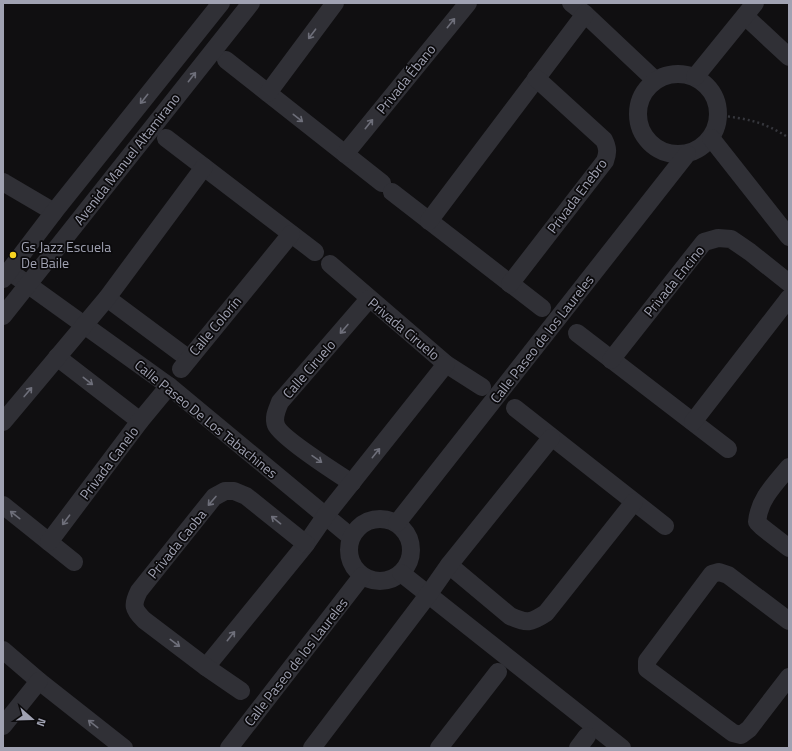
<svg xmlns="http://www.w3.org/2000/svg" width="792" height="751" font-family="'Titillium Web',sans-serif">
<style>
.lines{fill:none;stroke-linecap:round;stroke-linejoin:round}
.path{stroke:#36373d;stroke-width:2.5;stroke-dasharray:2 3;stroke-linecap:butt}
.minor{stroke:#303036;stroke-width:18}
.oneway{stroke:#6e6f7a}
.poi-dot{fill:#f8d420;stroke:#0b0a0c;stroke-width:1.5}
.labels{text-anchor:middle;stroke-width:3.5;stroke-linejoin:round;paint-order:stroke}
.street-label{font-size:14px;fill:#a0a2b2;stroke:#0b0a0c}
.poi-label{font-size:14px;fill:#a0a2b2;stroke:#0b0a0c;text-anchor:start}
</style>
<rect width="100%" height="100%" fill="#100f11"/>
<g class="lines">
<!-- path -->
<path class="path" d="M718,115C747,119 763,121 789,138"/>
<!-- minor -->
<g class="minor">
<path d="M571,3L585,14L655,80"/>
<path d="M745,16L789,57"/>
<path d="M226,60L382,183"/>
<circle cx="678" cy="114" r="40"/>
<path d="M695,77L755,3"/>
<path d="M268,93L335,3"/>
<path d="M166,138L315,252"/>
<path d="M711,138L789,237"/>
<path d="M345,154L468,3"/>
<path d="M3,182L54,212"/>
<path d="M392,192L542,308"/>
<path d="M429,221L585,14"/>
<path d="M330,264L446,364L482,387"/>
<path d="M9,271L169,386L351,537"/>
<path d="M3,279L54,212L221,3"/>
<path d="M510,284L605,161C608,153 608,148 604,140L536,78"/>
<path d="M107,298L189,359"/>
<path d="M3,316L251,3"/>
<path d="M577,333L728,449"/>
<path d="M57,357L140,421"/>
<path d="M611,360L704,242L718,238L731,239L750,252L789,283"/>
<path d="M181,369L291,234"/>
<path d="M515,408L665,526"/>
<path d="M3,422L107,298L204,167"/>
<path d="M693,422L789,298"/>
<path d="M789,467C775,484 759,499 757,522L762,527L789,548"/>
<path d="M352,483C338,474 280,437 276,425C273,417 277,410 280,402L369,299"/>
<path d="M3,505L74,562"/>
<circle cx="380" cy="550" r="31"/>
<path d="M397,523L687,154"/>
<path d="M49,542L140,421L169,386"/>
<path d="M449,565L510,616C527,624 531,623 546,613L634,502"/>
<path d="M401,573L622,748"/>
<path d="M789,621L728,575L719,572L712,574L647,661V669L733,733L741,735L749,729L789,677"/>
<path d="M3,650L39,681L124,748"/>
<path d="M206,667L306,544L326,515L446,364"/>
<path d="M241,691L206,667L144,620C133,609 132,605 139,591L214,497L225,491H234L246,496L306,544"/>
<path d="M3,726L39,681"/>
<path d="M229,748L362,576"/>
<path d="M312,748L428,595L449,565L551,438"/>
<path d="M439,748L498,672"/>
<path d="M578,748L587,736"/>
</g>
</g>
<!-- one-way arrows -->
<defs><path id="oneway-shaft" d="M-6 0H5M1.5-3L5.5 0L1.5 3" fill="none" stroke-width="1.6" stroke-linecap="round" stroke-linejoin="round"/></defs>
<g class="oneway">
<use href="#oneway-shaft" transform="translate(451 23) rotate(-51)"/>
<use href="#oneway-shaft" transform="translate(312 34) rotate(127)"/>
<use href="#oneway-shaft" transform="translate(192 77) rotate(-52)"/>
<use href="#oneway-shaft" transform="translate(144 99) rotate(129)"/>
<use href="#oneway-shaft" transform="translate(298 118) rotate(38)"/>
<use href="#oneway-shaft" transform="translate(369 124) rotate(-51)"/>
<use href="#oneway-shaft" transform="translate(344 329) rotate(131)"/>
<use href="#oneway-shaft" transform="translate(88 381) rotate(38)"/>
<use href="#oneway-shaft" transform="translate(28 392) rotate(-50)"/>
<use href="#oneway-shaft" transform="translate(376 453) rotate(-51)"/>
<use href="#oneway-shaft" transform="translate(317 459) rotate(35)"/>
<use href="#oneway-shaft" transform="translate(212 501) rotate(131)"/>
<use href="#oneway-shaft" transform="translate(15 515) rotate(-142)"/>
<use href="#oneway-shaft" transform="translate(66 520) rotate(127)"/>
<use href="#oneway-shaft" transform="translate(276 520) rotate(-141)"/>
<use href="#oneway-shaft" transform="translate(231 636) rotate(-51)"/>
<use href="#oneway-shaft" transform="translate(175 643) rotate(37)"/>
<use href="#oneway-shaft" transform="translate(93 724) rotate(-142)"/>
</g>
<!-- markers -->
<circle class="poi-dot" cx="13" cy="255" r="4"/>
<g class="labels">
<!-- street labels -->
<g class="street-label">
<text transform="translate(406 79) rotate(-51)" y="5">Privada Ébano</text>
<text transform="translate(127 159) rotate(-52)" y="5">Avenida Manuel Altamirano</text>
<text transform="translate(577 196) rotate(-53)" y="5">Privada Enebro</text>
<text transform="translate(674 281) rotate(-51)" y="5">Privada Encino</text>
<text transform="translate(215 326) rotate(-50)" y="5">Calle Colorín</text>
<text transform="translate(404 329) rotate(40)" y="5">Privada Ciruelo</text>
<text transform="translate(542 339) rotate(-52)" y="5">Calle Paseo de los Laureles</text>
<text transform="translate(309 369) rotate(-49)" y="5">Calle Ciruelo</text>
<text transform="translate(206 419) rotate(39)" y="5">Calle Paseo De Los Tabachines</text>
<text transform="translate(109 463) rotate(-53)" y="5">Privada Canelo</text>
<text transform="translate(177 544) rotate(-51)" y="5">Privada Caoba</text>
<text transform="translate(296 662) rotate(-52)" y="5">Calle Paseo de los Laureles</text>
</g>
<!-- poi labels -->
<g class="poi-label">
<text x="21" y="252">Gs Jazz Escuela<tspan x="21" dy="16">De Baile</tspan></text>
</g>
</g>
<!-- border -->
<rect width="792" height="751" fill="none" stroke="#a0a2b2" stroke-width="8"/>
<!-- north arrow -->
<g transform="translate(32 719) rotate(110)" stroke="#0b0a0c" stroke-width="3" paint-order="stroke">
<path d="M0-3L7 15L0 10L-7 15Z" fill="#a0a2b2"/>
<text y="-6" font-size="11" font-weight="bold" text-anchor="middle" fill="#a0a2b2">N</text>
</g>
</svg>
